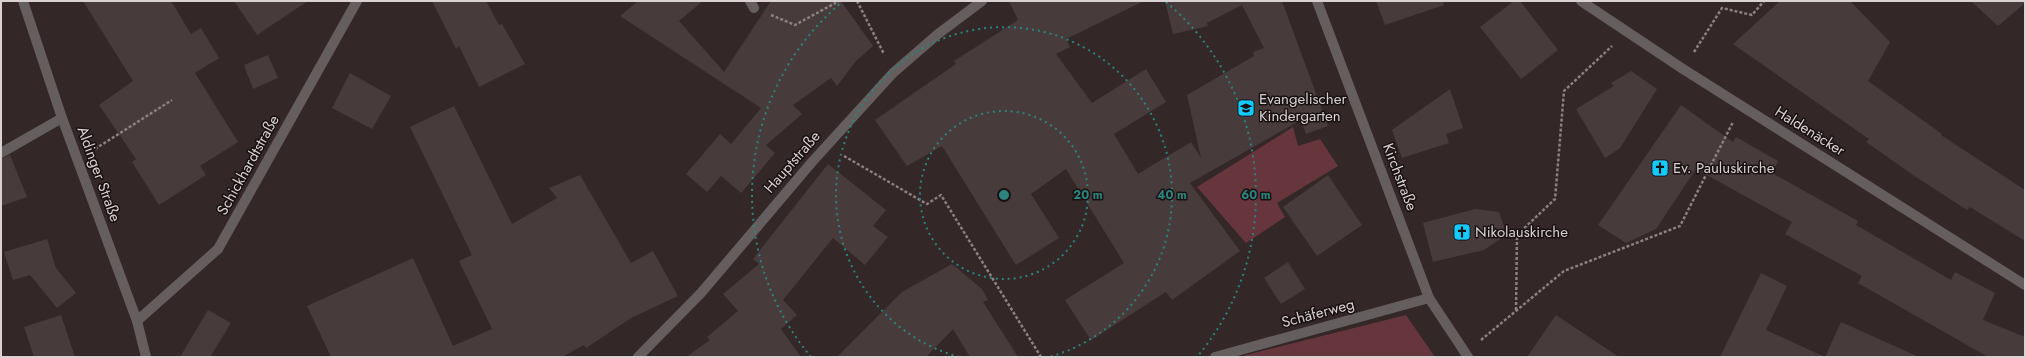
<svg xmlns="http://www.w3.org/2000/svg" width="2026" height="358" font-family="Jost,sans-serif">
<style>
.green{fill:#67363c}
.building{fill:#483b3c}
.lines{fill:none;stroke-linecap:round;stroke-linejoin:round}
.path{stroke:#8a8181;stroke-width:2.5;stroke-dasharray:3 2;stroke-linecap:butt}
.lane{stroke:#655e5e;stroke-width:10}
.street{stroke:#655e5e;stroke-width:10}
.ring{fill:none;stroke:#2d847d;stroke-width:2;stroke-dasharray:2 4}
.labels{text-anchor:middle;stroke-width:3;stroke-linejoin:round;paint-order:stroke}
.poi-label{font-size:15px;fill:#dad2d2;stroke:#171112;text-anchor:start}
.street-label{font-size:15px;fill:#dad2d2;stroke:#171112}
.centre{fill:#2d847d;stroke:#171112;stroke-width:2}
.ring-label{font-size:12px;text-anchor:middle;font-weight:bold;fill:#2d847d;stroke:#171112;stroke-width:3;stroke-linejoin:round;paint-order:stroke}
</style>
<rect width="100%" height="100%" fill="#332728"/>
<!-- green -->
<g class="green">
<path d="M1293,127L1298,146L1320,139L1338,166L1277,203L1285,217L1246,243L1197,187Z"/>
<path d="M1406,315L1435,357H1238Z"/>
</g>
<!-- building -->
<g class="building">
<path d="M83,1H171L191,34L201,28L219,58L195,73L238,142L200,166L206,175L159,205L132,162L136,159L99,105L133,81Z"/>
<path d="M234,1H308L257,35Z"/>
<path d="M432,1H486L499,25L502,24L525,64L479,87L459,46L456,49Z"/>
<path d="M638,1H703L679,21L724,72L771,1H841L873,46L856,61L837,86L831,78L793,105L802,114L766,145L775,153L741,193L721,176L707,192L686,174L720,134L731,144L761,108L620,16Z"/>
<path d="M1009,1H1144L1066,39L1070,47L1056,54L1092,103L1146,69L1166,102L1114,134L1138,174L1191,142L1201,158L1187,95L1254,56L1253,52L1264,48L1242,5L1207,23L1208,26L1173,34L1165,1H1282L1328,126L1306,134L1301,120L1190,183L1240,251L1172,300L1166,292L1091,340L1065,300L1124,263L1066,169L1031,194L1059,238L1016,265L942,146L907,166L875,120L956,64L954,61L1018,20Z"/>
<path d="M1376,1H1443L1444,5L1385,25Z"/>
<path d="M1514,1H1520L1558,50L1521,79L1480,27Z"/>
<path d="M1780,1H1850L1890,42L1868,81L1942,134L1941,135L2025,190V241L1970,207L1967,210L1913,175L1866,142L1869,139L1733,44Z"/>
<path d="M1971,1H2025V3L1998,26Z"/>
<path d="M268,55L278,78L253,89L244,65Z"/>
<path d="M1631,71L1657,89L1620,148L1605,158L1576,109L1614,86L1611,83Z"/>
<path d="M350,73L391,96L372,129L332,108Z"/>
<path d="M1450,89L1463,128L1446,134L1449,143L1402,158L1392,130Z"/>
<path d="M1681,105L1733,142L1736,137L1778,161L1772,173L1858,221L1856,225L1951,280L1955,272L1995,293L1983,320L2025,337V357H1988L1858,283L1862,276L1785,234L1792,222L1696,169L1656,229L1626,243L1598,225Z"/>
<path d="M454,106L512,224L557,198L549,188L580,175L631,263L653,251L678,296L631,318L586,348L584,345L562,357H331L307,306L413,258L453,346L492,329L459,261L472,255L410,127Z"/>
<path d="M10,155L27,197L1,206V159Z"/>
<path d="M828,164L886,210L873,226L888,237L865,265L833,238L783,300L797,315L781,329L801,357H686L710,340L707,337L738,311L723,294L759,264L753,259Z"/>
<path d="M1328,175L1362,225L1317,256L1283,207Z"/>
<path d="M1475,209L1499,212L1504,227L1503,237L1484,250L1433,262L1423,223Z"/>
<path d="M47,239L56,268L76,293L57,308L30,275L13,280L4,252Z"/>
<path d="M1288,262L1305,289L1281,304L1264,278Z"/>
<path d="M952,264L982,289L988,300L983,302L1018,357H970L953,329L926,357H837L902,292Z"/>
<path d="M1761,273L1787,286L1766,330L1825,357H1720Z"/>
<path d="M208,310L231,323L210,357H180Z"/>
<path d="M61,315L75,357H34L24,327Z"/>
<path d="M1556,315L1619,357H1527Z"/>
<path d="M1841,322L1919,357H1825Z"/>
</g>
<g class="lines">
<!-- path -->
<g class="path">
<path d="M857,1L884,54"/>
<path d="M771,15L795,25L839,1"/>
<path d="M1694,52L1722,8L1752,15L1764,1"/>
<path d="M95,149L172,100"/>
<path d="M844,156L927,204L941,195L1041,357"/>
<path d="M1516,310L1517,235L1555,199L1564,91L1612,46"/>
<path d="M1481,340L1564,271L1680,226L1733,122"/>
</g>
<!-- lane -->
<path class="lane" d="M1,153L62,118"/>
<!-- street -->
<g class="street">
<path d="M23,1L62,118L137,321L146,357"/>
<path d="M750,1L754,8"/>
<path d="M1317,1L1429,298L1468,357"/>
<path d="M1581,1L1683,69L2025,285"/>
<path d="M137,321L218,249L357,1"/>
<path d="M638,357L701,293L812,162L893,73L938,34L982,1"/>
<path d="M1215,357L1429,298"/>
</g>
</g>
<!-- distance rings -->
<g class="ring">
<circle cx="1004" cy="195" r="84"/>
<path d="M959 357A168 168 0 1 1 1049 357"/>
<path d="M811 357A252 252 0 0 1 842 2M1166 2A252 252 0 0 1 1197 357"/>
</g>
<!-- icons -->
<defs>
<g id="school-square" transform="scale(0.9)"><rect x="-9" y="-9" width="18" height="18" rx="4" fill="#13cafb" stroke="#171112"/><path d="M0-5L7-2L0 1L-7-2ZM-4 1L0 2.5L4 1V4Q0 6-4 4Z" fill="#111"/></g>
<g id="church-square" transform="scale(0.9)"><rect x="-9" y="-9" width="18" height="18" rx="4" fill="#13cafb" stroke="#171112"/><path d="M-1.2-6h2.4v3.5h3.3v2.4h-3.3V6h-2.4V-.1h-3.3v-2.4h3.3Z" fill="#111"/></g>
</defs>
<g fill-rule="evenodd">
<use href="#school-square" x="1246" y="108"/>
<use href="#church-square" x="1660" y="168"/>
<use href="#church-square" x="1462" y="232"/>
</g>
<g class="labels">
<!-- poi labels -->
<g class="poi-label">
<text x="1259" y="104">Evangelischer<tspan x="1259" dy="17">Kindergarten</tspan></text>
<text x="1673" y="173">Ev. Pauluskirche</text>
<text x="1475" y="237">Nikolauskirche</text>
</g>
<!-- street labels -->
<g class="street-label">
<text transform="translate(1810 131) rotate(32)" y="5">Haldenäcker</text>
<text transform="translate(792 162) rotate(-49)" y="5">Hauptstraße</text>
<text transform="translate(248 165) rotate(-61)" y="5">Schickhardtstraße</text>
<text transform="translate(99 174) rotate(70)" y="5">Aldinger Straße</text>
<text transform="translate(1400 177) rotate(69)" y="5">Kirchstraße</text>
<text transform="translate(1318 313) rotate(-15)" y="5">Schäferweg</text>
</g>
</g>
<circle cx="1004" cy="195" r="6" class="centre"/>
<g class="ring-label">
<text x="1088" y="199">20 m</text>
<text x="1172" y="199">40 m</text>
<text x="1256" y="199">60 m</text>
</g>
<!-- border -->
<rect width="2026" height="358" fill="none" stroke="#dad2d2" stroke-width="4"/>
</svg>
